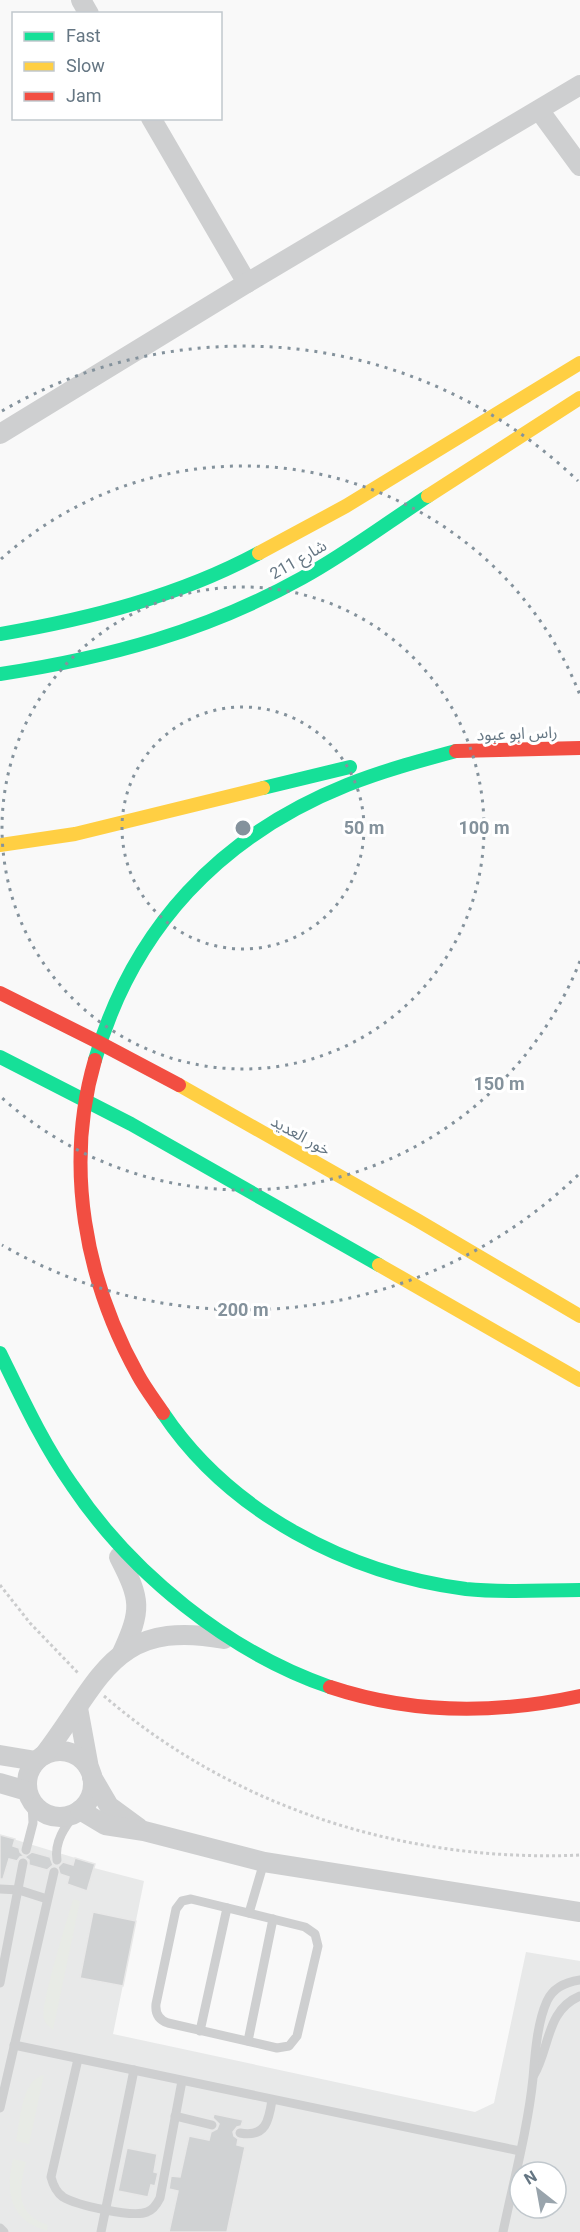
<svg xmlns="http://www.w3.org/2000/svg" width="580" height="2232" font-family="Roboto,'Noto Sans Arabic',sans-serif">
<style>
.built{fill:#e8e9e9;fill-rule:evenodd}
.green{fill:#e8ebe6}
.building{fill:#d0d2d3;stroke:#e8e8e8;stroke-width:1.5}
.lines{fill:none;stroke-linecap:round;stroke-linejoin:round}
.path{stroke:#cbcccd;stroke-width:3;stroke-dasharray:3 3;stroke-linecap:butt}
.lane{stroke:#cecfd0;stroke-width:9}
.street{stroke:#cecfd0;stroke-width:20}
.fast{stroke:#16e098;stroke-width:14}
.slow{stroke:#ffcf43;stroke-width:14}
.jam{stroke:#f24e42;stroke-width:14}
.ring{fill:none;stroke:#84929c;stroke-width:3;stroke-dasharray:3 6}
.labels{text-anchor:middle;stroke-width:6;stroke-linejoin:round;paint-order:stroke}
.street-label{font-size:16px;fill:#657683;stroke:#fff}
.centre{fill:#84929c;stroke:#fff;stroke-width:3}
.ring-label{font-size:18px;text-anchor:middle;font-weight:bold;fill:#84929c;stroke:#fff;stroke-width:6;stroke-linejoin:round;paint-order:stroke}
</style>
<rect width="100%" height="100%" fill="#f9f9f9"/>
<!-- built -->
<path class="built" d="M0,1835L95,1864L94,1868L144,1881L113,2034L475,2112L494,2103L526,1952L580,1961V2232H0ZM520,2172H556V2208H520Z"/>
<!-- green -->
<g class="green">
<path d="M73,1899L80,1901L53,2030C49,2027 45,2023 44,2019C40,2005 68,1918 73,1899Z"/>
<path d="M44,2075L29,2144L16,2141C20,2122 21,2080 44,2075Z"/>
<path d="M13,2159L26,2162C19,2189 15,2215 48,2225L47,2231C10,2220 5,2193 13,2159Z"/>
</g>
<!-- building -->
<g class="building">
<path d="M0,1835L15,1839L13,1846L19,1848L20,1852L24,1856L20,1857L17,1861L9,1859L3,1879H0Z"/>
<path d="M32,1852L50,1857L53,1865L47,1870L29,1865V1860L25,1857Z"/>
<path d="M75,1858L95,1864L87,1891L67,1884L69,1877L60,1874L58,1867L63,1862L73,1865Z"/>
<path d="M93,1912L136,1921L123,1986L80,1978Z"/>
<path d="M214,2114L243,2120L241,2126L237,2127L233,2132L234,2136L238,2139L237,2145L245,2147L227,2232H169L178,2191L169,2189L171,2176L180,2177L189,2136L209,2140L211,2132L217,2129L219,2124L213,2118Z"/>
<path d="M127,2148L157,2154L154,2172L158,2173L155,2186L151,2185L148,2197L118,2191Z"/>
</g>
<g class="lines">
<!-- path -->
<g class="path">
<path d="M0,1585L30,1623L79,1674"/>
<path d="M104,1696C235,1809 408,1863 580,1855"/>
</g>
<!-- lane -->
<g class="lane">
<path d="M26,1850L33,1823L32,1802"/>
<path d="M57,1860C54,1842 65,1826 76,1813"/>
<path d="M0,1889L19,1890L47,1899"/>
<path d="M191,1899L305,1927L315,1934L318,1946L297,2036L289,2046L277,2048L168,2023C159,2020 155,2014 156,2004L176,1909L182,1901Z"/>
<path d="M249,1913L264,1862"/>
<path d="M0,1983L23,1863"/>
<path d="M200,2031L227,1908"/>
<path d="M248,2041L273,1919"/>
<path d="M14,2045L520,2151"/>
<path d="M78,2059L51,2177C53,2185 56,2192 63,2197C76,2205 133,2218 147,2212C153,2210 157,2204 160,2198L182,2081"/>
<path d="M534,2075C550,2048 546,2010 580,1996"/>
<path d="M0,2108L54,1872"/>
<path d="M175,2116L212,2125"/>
<path d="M240,2133C266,2138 269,2120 272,2100"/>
<path d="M0,2228L4,2232"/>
<path d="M101,2232L134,2070"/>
<path d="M503,2232C513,2183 528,2128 533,2078C535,2055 537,2023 547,2001C553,1988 566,1982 580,1980"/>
</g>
<!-- street -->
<g class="street">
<path d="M81,0L89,14"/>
<path d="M539,110L580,166"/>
<path d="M151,118L247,283"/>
<path d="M0,434L247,283L580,85"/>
<path d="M119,1557C141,1600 142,1609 122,1653"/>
<path d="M78,1708L89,1768"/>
<circle cx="60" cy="1784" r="33"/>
<path d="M0,1755L36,1761"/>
<path d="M44,1755C101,1681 112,1618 224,1639"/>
<path d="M92,1777L109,1806L139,1828"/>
<path d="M0,1783L27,1791"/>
<path d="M80,1810L105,1825L144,1831L264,1862L580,1912"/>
</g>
<!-- fast -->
<g class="fast">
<path d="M0,634C89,619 179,596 259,553"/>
<path d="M0,674C107,658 207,631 302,578C346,554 387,523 428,496"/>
<path d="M263,788L350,767"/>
<path d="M0,1057L131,1124L379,1265"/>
<path d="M95,1060C133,928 220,836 347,785C382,771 419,761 456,751"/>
<path d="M0,1353C22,1398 43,1444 72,1485C131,1573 228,1652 330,1687"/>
<path d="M163,1413C230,1513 349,1574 466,1589C504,1593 542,1590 580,1590"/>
</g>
<!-- slow -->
<g class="slow">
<path d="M428,496L580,398"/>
<path d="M259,553L346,506L580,363"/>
<path d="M0,845L75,834L263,788"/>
<path d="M179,1085L417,1220L580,1316"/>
<path d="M379,1265L580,1380"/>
</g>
<!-- jam -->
<g class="jam">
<path d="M456,751L580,748"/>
<path d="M0,993L96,1041L179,1085"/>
<path d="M95,1060C64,1166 85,1280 138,1375C145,1388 155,1401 163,1413"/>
<path d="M330,1687C411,1714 497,1714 580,1696"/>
</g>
</g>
<!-- distance rings -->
<g class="ring">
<circle cx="243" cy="828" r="121"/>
<circle cx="243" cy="828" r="241"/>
<path d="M580 961A362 362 0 0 1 1 1097M1 559A362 362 0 0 1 580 695"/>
<path d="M578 1175A482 482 0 0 1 2 1245M2 411A482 482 0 0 1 578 481"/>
</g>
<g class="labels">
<!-- street labels -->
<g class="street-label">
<text transform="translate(298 559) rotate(-30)" y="6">شارع 211</text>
<text transform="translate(517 733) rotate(-2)" y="6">راس ابو عبود</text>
<text transform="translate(301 1135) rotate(29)" y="6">خور العديد</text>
</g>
</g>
<circle cx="243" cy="828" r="9" class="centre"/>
<g class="ring-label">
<text x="364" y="834">50 m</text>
<text x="484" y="834">100 m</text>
<text x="499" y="1090">150 m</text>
<text x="243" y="1316">200 m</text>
</g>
<!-- legend -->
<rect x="12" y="12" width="210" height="108" fill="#ffffff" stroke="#c1c8cd" stroke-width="1.5"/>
<rect x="24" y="32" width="30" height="9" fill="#16e098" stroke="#c1c8cd" stroke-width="1.5"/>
<text x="66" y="42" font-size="18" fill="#657683">Fast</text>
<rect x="24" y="62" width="30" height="9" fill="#ffcf43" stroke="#c1c8cd" stroke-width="1.5"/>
<text x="66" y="72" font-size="18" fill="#657683">Slow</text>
<rect x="24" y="92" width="30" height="9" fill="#f24e42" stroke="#c1c8cd" stroke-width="1.5"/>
<text x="66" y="102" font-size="18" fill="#657683">Jam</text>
<!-- north arrow -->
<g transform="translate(538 2190) rotate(329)"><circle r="28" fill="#ffffff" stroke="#c1c8cd" stroke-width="1.5"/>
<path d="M0-4.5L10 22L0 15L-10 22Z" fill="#99a4ac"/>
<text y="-9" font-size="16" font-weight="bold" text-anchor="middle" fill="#657683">N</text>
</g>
</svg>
